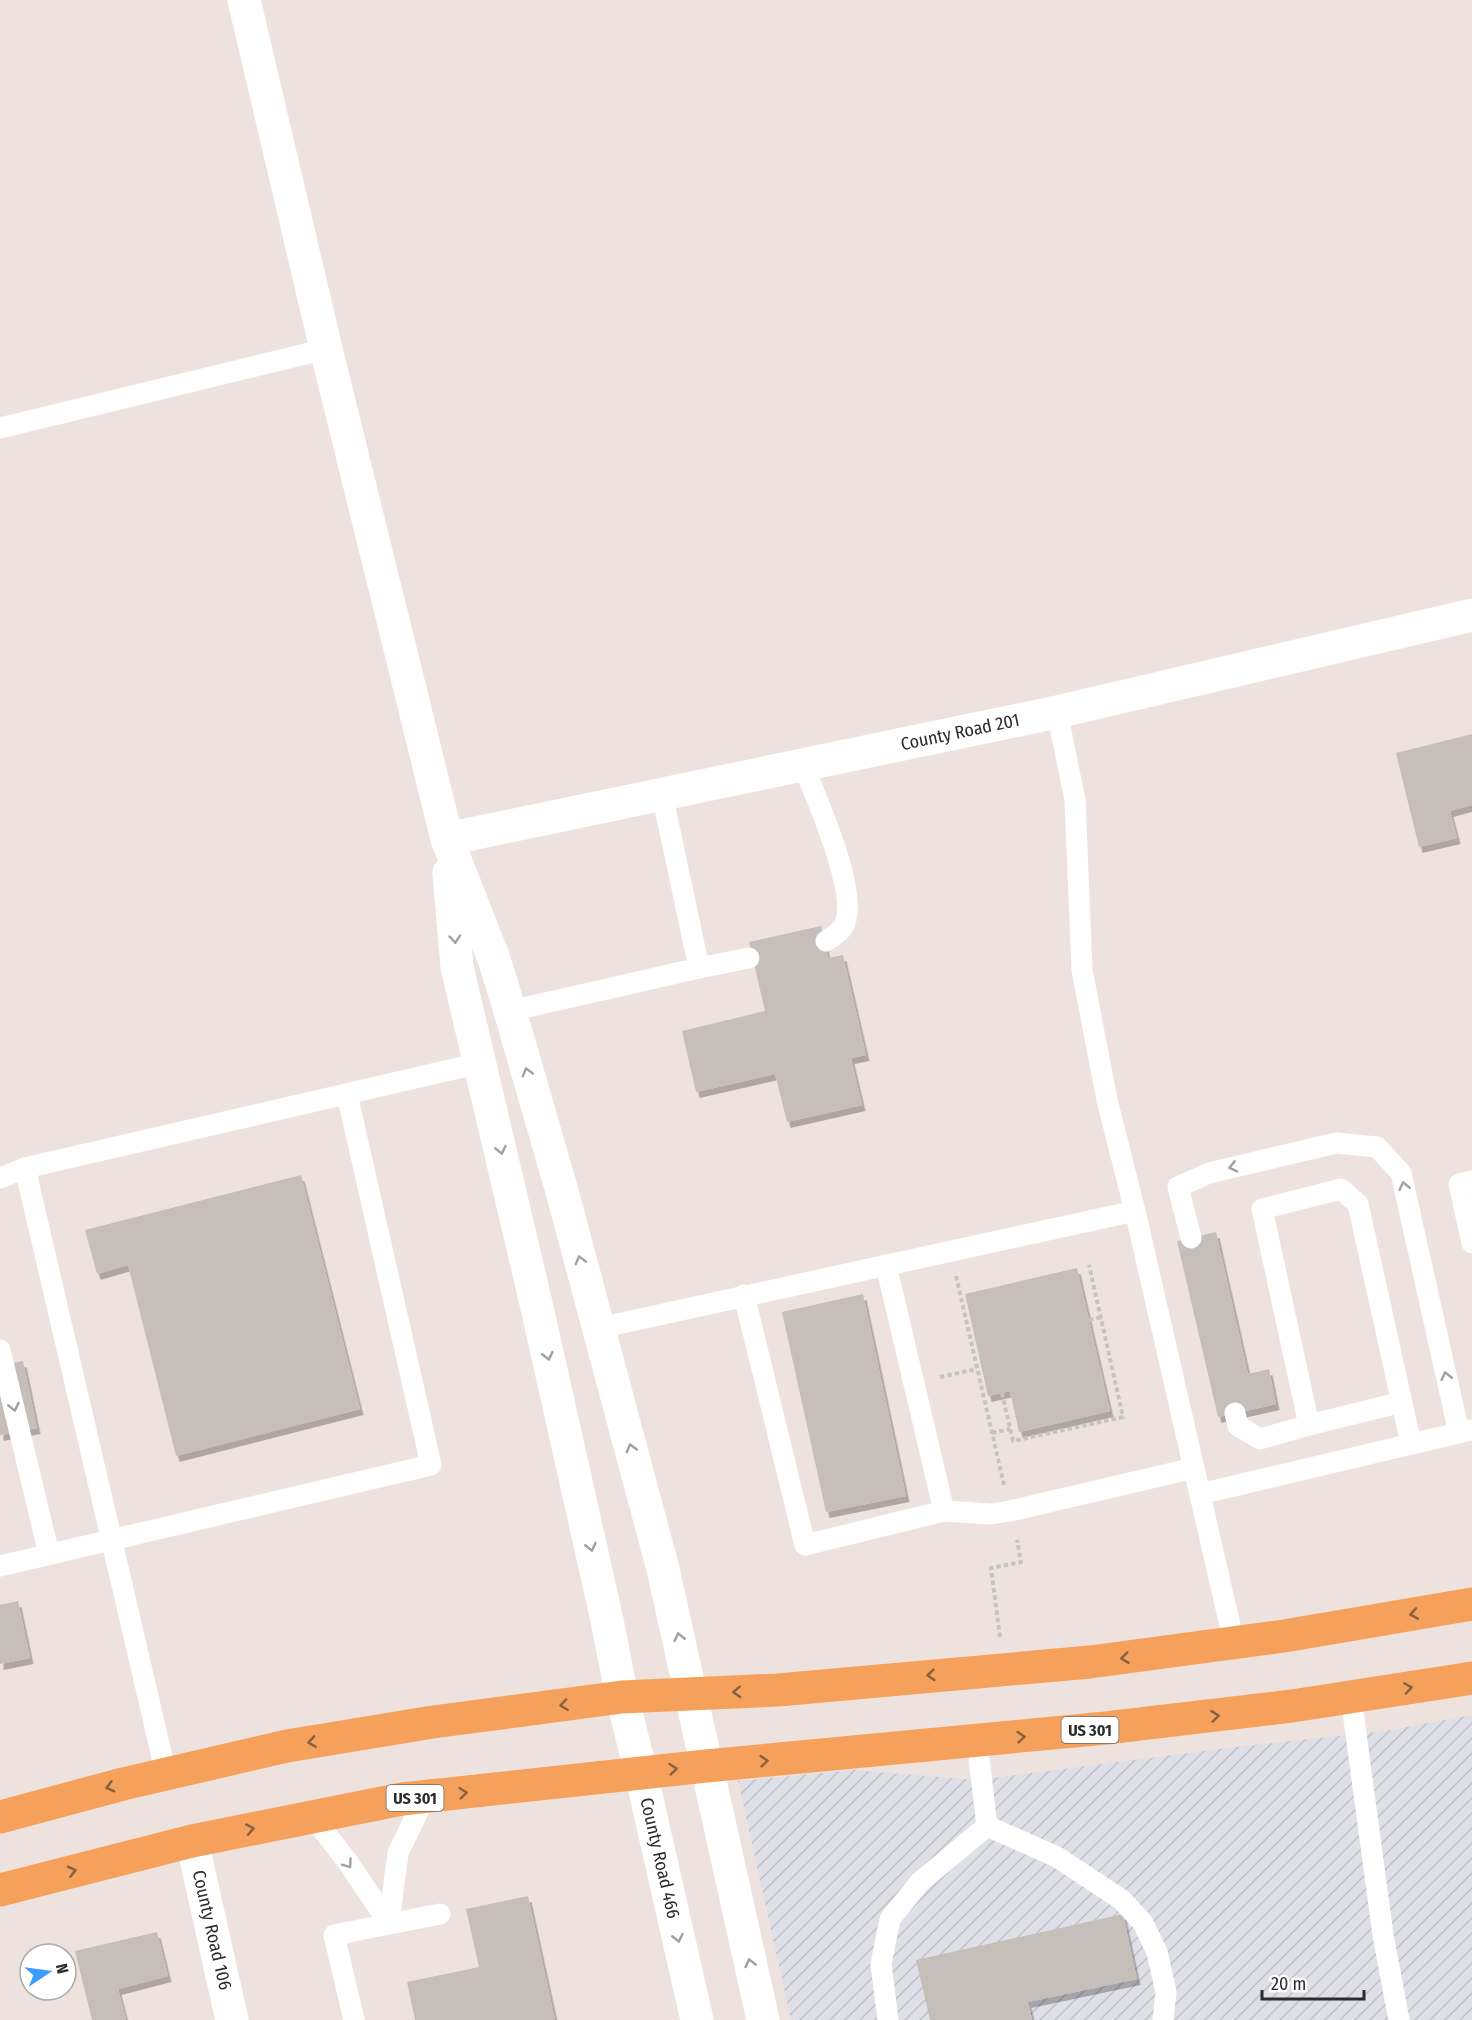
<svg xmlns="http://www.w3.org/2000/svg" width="1472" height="2020" font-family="'Fira Sans Condensed',sans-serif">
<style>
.industrial{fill:url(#industrial-furrows)}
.building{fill:#c6beb9;filter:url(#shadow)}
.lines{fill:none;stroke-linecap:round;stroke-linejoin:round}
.path{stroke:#c4c4c4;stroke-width:4;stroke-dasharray:4.5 3;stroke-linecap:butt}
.lane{stroke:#fff;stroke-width:21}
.street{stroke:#fff;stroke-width:33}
.secondary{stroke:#fff;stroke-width:33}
.primary{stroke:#f6a15b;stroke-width:33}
.oneway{stroke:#a0a0a0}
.oneway2{stroke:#876141}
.labels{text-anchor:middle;stroke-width:4.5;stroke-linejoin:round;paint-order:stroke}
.shield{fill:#fff;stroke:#6b6b6b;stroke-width:1.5}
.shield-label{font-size:16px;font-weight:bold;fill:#2c2c2c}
.street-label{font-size:18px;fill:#2c2c2c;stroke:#fff}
</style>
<defs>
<pattern id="industrial-furrows" width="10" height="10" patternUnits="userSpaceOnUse" patternTransform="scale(1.5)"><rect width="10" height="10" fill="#dfdfe7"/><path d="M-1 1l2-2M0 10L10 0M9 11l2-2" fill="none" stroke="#c0c0c6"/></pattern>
<filter id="shadow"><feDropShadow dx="3.5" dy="6" stdDeviation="0" flood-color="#0004"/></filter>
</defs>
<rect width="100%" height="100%" fill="#eee2de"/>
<!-- industrial -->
<path class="industrial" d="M1472,1715V2020H791L738,1781L854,1770L977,1780L1243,1746L1385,1731Z"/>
<!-- building -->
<g class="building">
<path d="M1472,734V805L1450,811L1457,838L1419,847L1396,753Z"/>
<path d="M821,926L828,958L843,955L866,1055L851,1058L862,1105L787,1122L775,1074L696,1092L682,1031L765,1011L749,942Z"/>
<path d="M301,1175L360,1409L176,1456L128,1265L97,1274L85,1230Z"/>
<path d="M1216,1232L1248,1374L1269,1369L1276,1404L1218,1417L1177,1241Z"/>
<path d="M1077,1268L1110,1411L1019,1432L1010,1391L988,1396L965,1294Z"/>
<path d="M863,1294L906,1496L826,1512L782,1312Z"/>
<path d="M23,1361L37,1428L0,1435V1366Z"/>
<path d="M18,1601L30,1658L0,1664V1605Z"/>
<path d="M528,1896L555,2020H415L407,1982L479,1967L466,1909Z"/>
<path d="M1123,1914L1137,1979L1028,2002L1032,2020H930L916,1960Z"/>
<path d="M157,1932L168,1976L118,1989L126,2020H92L75,1951Z"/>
</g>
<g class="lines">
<!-- path -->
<g class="path">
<path d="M956,1276L1004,1485"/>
<path d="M1089,1320L1102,1317"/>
<path d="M940,1377L977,1369"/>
<path d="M1002,1393L1013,1441L1123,1417L1089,1265"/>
<path d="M992,1433L1010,1429"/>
<path d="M1000,1637L991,1568L1021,1562L1017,1540"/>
</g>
<!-- lane -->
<g class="lane">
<path d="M0,428L326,349"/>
<path d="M1057,712L1075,800L1082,970L1107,1100L1135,1211"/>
<path d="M803,765C815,795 862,898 843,927C839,933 831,938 826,941"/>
<path d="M699,968L749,958"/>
<path d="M510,1011L699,968L662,794"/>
<path d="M25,1168L166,1774"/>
<path d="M0,1178L25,1168L480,1063"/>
<path d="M1472,1181L1459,1184L1472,1243"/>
<path d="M1191,1238L1178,1187L1209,1173L1336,1143L1377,1147L1401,1173L1459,1433"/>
<path d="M886,1265L944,1511"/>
<path d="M744,1295L805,1545L944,1511L991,1514L1010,1511L1194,1468"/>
<path d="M599,1328L1135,1211L1234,1643"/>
<path d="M0,1350L49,1554"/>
<path d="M1402,1402L1309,1425L1262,1209L1341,1189L1358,1204L1411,1444"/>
<path d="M1235,1413L1238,1426L1260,1439L1309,1425"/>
<path d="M1200,1494L1471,1430"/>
<path d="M0,1566L431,1465L347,1094"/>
<path d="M1351,1697L1383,1935L1399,2020"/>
<path d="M977,1741L987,1826"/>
<path d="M313,1817L347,1861L389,1923L398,1853L425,1797"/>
<path d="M987,1826L1057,1857L1122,1900L1143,1923L1157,1952L1166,1992L1163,2020"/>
<path d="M354,2020L334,1935L440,1914"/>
<path d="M888,2020L881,1964L890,1919L920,1882L987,1826"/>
</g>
<!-- street -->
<g class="street">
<path d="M447,839L1057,712L1472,615"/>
<path d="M192,1841L232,2020"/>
</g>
<!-- secondary -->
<g class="secondary">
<path d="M244,0L326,349L447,839L494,959L510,1011L563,1195L663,1569L763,2020"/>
<path d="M449,873L457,967L535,1299L607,1620L622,1697L641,1773L697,2020"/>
</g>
<!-- primary -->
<g class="primary">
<path d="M0,1817L123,1784L287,1746L433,1722L622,1697L778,1690L1090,1662L1284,1636L1472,1604"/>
<path d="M0,1890L192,1841L402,1799L706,1766L1106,1728L1292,1706L1472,1678"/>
</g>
</g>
<!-- one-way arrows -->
<defs><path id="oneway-chevron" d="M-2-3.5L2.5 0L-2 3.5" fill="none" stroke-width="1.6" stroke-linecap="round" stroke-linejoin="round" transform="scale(1.5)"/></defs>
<g class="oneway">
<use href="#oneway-chevron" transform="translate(455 939) rotate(85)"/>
<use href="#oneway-chevron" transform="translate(527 1072) rotate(-106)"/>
<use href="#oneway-chevron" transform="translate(501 1150) rotate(77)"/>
<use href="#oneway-chevron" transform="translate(1233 1167) rotate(167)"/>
<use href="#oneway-chevron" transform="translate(1404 1186) rotate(-103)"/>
<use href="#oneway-chevron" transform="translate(580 1260) rotate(-105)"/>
<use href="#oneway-chevron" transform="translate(548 1356) rotate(77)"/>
<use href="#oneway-chevron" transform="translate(1446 1376) rotate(-103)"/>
<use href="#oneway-chevron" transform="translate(14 1407) rotate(77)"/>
<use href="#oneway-chevron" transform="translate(631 1448) rotate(-105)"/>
<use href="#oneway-chevron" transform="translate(591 1547) rotate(77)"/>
<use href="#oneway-chevron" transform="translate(679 1637) rotate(-103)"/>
<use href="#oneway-chevron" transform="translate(348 1864) rotate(54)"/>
<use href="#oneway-chevron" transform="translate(678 1938) rotate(77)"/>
<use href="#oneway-chevron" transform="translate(750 1963) rotate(-103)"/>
</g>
<g class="oneway2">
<use href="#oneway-chevron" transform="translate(1414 1614) rotate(170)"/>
<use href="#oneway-chevron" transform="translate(1125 1658) rotate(173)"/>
<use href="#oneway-chevron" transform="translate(931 1675) rotate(175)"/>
<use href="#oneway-chevron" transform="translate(1408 1688) rotate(-9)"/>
<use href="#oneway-chevron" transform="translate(737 1692) rotate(177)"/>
<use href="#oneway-chevron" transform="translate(564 1705) rotate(172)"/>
<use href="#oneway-chevron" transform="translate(1215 1716) rotate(-7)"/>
<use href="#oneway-chevron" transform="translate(1021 1737) rotate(-5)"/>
<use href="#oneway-chevron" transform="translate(312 1742) rotate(171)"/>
<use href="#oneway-chevron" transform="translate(764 1761) rotate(-5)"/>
<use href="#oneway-chevron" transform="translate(673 1769) rotate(-6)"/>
<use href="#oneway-chevron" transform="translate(110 1787) rotate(165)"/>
<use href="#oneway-chevron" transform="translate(463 1793) rotate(-6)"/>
<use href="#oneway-chevron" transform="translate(250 1829) rotate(-11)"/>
<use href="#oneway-chevron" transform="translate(72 1871) rotate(-14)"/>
</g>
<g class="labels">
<!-- shield labels -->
<g class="shield">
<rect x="1061.5" y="1717" width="57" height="26" rx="4.5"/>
<rect x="386.5" y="1785" width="57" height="26" rx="4.5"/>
</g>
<g class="shield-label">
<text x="1090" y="1736">US 301</text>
<text x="415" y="1804">US 301</text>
</g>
<!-- street labels -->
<g class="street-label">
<text transform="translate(960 732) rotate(-12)" y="6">County Road 201</text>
<text transform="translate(660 1858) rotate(77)" y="6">County Road 466</text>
<text transform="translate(212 1930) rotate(77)" y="6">County Road 106</text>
</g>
</g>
<!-- north arrow -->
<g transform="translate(48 1972) rotate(77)"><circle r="28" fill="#ffffff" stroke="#ababab" stroke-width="1.5"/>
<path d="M0-4.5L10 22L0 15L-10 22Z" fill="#3a9dff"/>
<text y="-9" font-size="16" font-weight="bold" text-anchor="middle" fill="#2c2c2c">N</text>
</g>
<!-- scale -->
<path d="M1262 1990v9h102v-9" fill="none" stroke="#2c2c2c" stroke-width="3"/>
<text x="1271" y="1990" font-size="18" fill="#2c2c2c" stroke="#ffffff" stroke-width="4.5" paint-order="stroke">20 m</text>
</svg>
